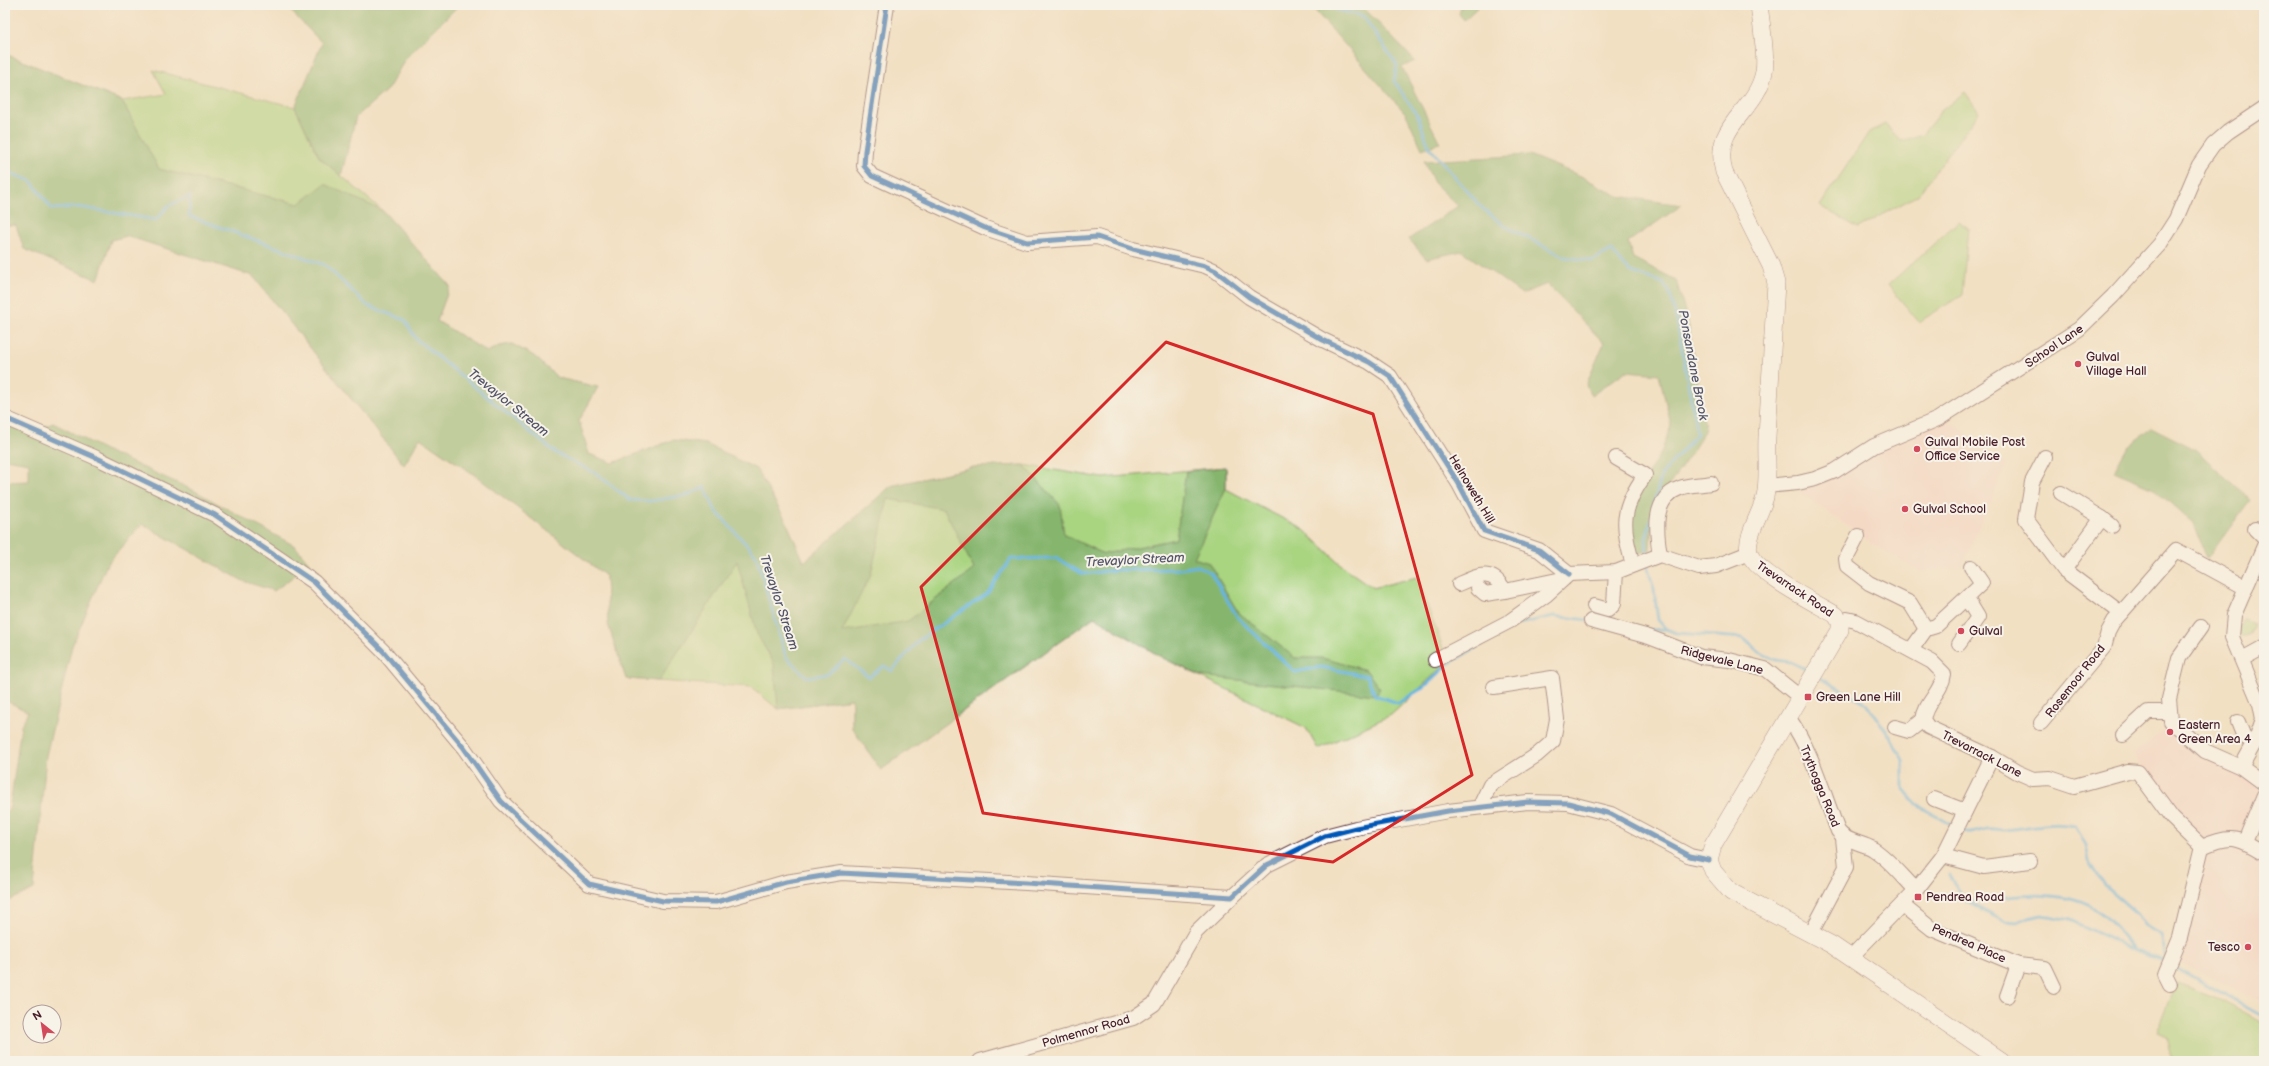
<svg xmlns="http://www.w3.org/2000/svg" width="2269" height="1066" font-family="'Balsamiq Sans',sans-serif">
<style>
.built{fill:#f7d1c8}
.green{fill:#a9d480;stroke:#7a7a56}
.forest{fill:#86b66e;stroke:#686a4c;fill-rule:evenodd}
.lines{fill:none;stroke-linecap:round;stroke-linejoin:round}
.stream{stroke:#67b5e1;stroke-width:3}
.minor-casing{stroke:#633c42;stroke-width:16}
.major-casing{stroke:#633c42;stroke-width:18}
.minor{stroke:#fff;stroke-width:14}
.major{stroke:#fff;stroke-width:17}
.cycleway-casing{stroke:#f7f3e8;stroke-width:8}
.cycleway{stroke:#0057b8;stroke-width:5}
.marked{fill:none;stroke:#d62828;stroke-width:3;stroke-linejoin:round}
.poi-dot{fill:#d1495b;stroke:#f7f3e8;stroke-width:1.5}
.labels{text-anchor:middle;stroke-width:4;stroke-linejoin:round;paint-order:stroke}
.street-label{font-size:12px;fill:#4a1f2b;stroke:#f7f3e8}
.poi-label{font-size:12px;fill:#4a1f2b;stroke:#f7f3e8;text-anchor:start}
.water-label{font-size:13px;font-style:italic;fill:#54546b;stroke:#f7f3e8}
</style>
<rect width="100%" height="100%" fill="#f7f3e8"/>
<filter id="ink" filterUnits="userSpaceOnUse"><feTurbulence type="fractalNoise" baseFrequency=".025" numOctaves="2"/><feDisplacementMap in="SourceGraphic" scale="8" xChannelSelector="R" yChannelSelector="G"/><feConvolveMatrix kernelMatrix="1 2 1 2 8 2 1 2 1" color-interpolation-filters="sRGB"/></filter>
<filter id="wash" filterUnits="userSpaceOnUse"><feTurbulence type="fractalNoise" baseFrequency=".012" numOctaves="4" result="noise"/><feDisplacementMap in="SourceGraphic" scale="16" xChannelSelector="R" yChannelSelector="G"/><feGaussianBlur stdDeviation="0.9" result="paint"/><feColorMatrix in="noise" values="0 0 0 0 0 0 0 0 0 0 0 0 0 0 0 0 0 1.4 0 .05"/><feComposite in="paint" operator="in"/></filter>
<g filter="url(#wash)">
<rect width="100%" height="100%" fill="#f2e0c3"/>
<!-- built -->
<g class="built">
<path d="M1947,419L2006,465L1962,567L1921,572L1871,543L1798,491L1836,475L1873,454Z"/>
<path d="M2168,727L2264,777L2244,848L2264,859V1004L2178,961L2198,850L2133,755Z"/>
</g>
<!-- green -->
<g class="green">
<path d="M5,54L122,101L166,94L153,70L295,107L319,157L383,211L450,286L437,321L487,352L499,346L512,344L534,356L558,378L598,387L579,421L589,454L613,463L673,440L706,444L756,469L785,519L804,562L891,486L974,467L1024,465L1103,478L1226,467V489L1303,529L1346,569L1373,588L1417,577L1448,662L1391,715L1318,749L1306,728L1163,658L1094,617L881,770L852,728V699L778,709L751,687L626,679L608,624L606,576L476,476L420,438L404,465L253,276L127,236L111,240L98,280L24,249L16,225H5Z"/>
<path d="M1965,92L1979,112L1918,195L1858,228L1820,206L1869,132L1885,124L1901,141L1922,135L1941,111Z"/>
<path d="M1959,221L1968,228L1962,295L1919,322L1888,285Z"/>
<path d="M2243,619L2254,623L2250,634L2241,638L2239,630Z"/>
<path d="M2177,983L2220,999L2264,1023V1061H2173L2167,1036L2157,1032Z"/>
</g>
<!-- forest -->
<g class="forest">
<path d="M285,5H459L406,58L388,89L356,117L341,176L319,157L295,107L322,43Z"/>
<path d="M1310,5H1361L1415,61L1402,67L1440,143L1422,149L1406,114Z"/>
<path d="M1460,5H1480L1464,20L1459,14L1461,7Z"/>
<path d="M5,54L122,101L159,169L299,204L325,184L383,211L450,286L437,321L487,352L499,346L512,344L534,356L558,378L598,387L579,421L589,454L613,463L673,440L706,444L756,469L785,519L804,562L891,486L974,467L1024,465L1060,505L1064,535L1104,554L1176,539L1186,471L1226,467V488L1194,558L1209,563L1238,612L1295,658H1322L1366,670L1380,689L1375,695L1201,676L1163,658L1094,617L881,770L852,728V699L778,709L774,664L757,634L737,561L659,681L626,679L608,624L606,576L476,476L420,438L404,465L253,276L127,236L111,240L98,280L24,249L16,225H5ZM888,499L944,509L974,569L908,621L842,632L871,574Z"/>
<path d="M1529,155L1581,176L1618,196L1682,205L1628,242L1633,258L1676,280L1689,326L1705,429C1682,476 1652,491 1650,550L1635,554L1631,521L1635,494L1661,453L1671,425L1659,374L1626,371L1591,396L1586,385L1604,343L1547,284L1522,294L1462,251L1426,259L1409,239L1458,206L1434,183L1424,161Z"/>
<path d="M53,423L113,454L193,490L295,546L310,564L274,591L243,581L142,524L107,564L72,646L46,756L34,889L5,903V814L10,807L21,726L28,712L5,700V482L29,481V463L5,459V425L31,432Z"/>
<path d="M2151,427L2195,449L2250,500L2207,559L2194,524L2152,487L2114,471L2128,446Z"/>
</g>
<g class="lines">
<!-- stream -->
<g class="stream">
<path d="M1330,5L1337,10L1363,16L1397,65L1394,81L1418,116L1429,147L1481,207L1505,226L1565,257L1592,261L1611,250L1629,271L1663,283L1670,293L1677,322L1697,434L1662,474L1653,507"/>
<path d="M5,171L31,181L52,209L79,207L156,220L168,206L190,196L189,216L325,265L368,306L405,320L416,339L556,453L597,474L630,500L651,501L688,495L705,487L715,510L756,555L786,657L807,677L828,674L845,659L869,677L884,666L892,671L919,640L987,594L1011,559L1056,558L1083,574L1116,570L1179,569L1198,566L1211,573L1238,618L1295,672L1321,667L1367,676L1375,695L1398,703L1424,687L1450,663L1507,630"/>
<path d="M1647,556L1646,539L1652,515"/>
<path d="M1647,564L1654,590L1658,620L1666,629L1676,633L1743,638L1759,652L1776,660L1791,662L1809,671"/>
<path d="M1515,625L1554,616L1588,620"/>
<path d="M1648,630L1666,629"/>
<path d="M1819,677L1866,704L1888,733L1903,760V788L1917,805L1954,826"/>
<path d="M1961,830C1972,837 1975,831 1986,829C1992,828 1999,830 2005,830C2029,828 2051,821 2075,826L2086,845L2089,860L2103,884L2136,913L2144,925L2161,935L2166,959"/>
<path d="M1949,876L1967,902C2007,896 2067,886 2101,913C2114,923 2123,936 2133,949"/>
<path d="M1967,902L2005,922L2017,923L2028,918L2042,915L2071,920L2133,950L2166,962"/>
<path d="M2173,966L2264,1016"/>
</g>
</g>
</g>
<g filter="url(#ink)">
<g class="lines">
<!-- minor casing -->
<g class="minor-casing">
<g id="minor">
<path d="M887,5L865,151L864,166L872,176L985,228L1027,242L1097,237L1133,249L1205,266L1216,271L1249,297L1323,340L1369,362L1390,376L1459,484L1484,531L1539,550L1569,574"/>
<path d="M5,418L99,459L215,515L314,582L383,651L464,748L501,801L589,884L663,901L716,902L786,882L841,873L1026,883L1232,897L1267,865L1325,836L1356,828L1448,811L1528,802L1568,803L1611,814L1690,856L1709,860"/>
<path d="M2045,457L2032,482L2026,519L2064,570L2121,613"/>
<path d="M1616,458L1645,475C1620,510 1622,525 1633,565"/>
<path d="M1766,486L1798,483L1815,479L1835,471L1874,446L1938,419L2079,329L2113,296L2160,244L2176,219L2199,165L2213,145L2228,132L2264,108"/>
<path d="M2061,493L2102,518L2064,570"/>
<path d="M2102,518L2112,526"/>
<path d="M2255,529L2264,538"/>
<path d="M1858,536L1846,559L1847,566L1869,583L1910,603L1926,629"/>
<path d="M1660,555C1656,531 1652,498 1680,488C1689,484 1702,485 1711,483"/>
<path d="M1569,574L1616,572L1660,555L1699,568L1716,566L1749,553"/>
<path d="M1459,584C1479,575 1492,568 1505,591L1562,579"/>
<path d="M1478,588L1485,594L1505,591"/>
<path d="M1594,606L1608,610L1614,604L1616,572"/>
<path d="M1591,621L1649,637L1701,657L1729,660L1765,669L1801,698"/>
<path d="M1840,622L1847,619L1856,621L1932,662L1944,674C1942,692 1925,702 1923,720L1928,727L1992,757L2017,772L2033,779L2050,778L2074,786L2128,771L2138,772L2172,818L2202,847"/>
<path d="M2201,627L2179,658L2169,699L2171,721L2205,751L2241,767L2264,784"/>
<path d="M1959,644L1978,617L1967,599"/>
<path d="M1911,650L1926,629L1936,626L1982,583L1971,567"/>
<path d="M2242,659L2264,647"/>
<path d="M1435,660L1510,621L1546,595L1569,574"/>
<path d="M1788,717C1812,750 1823,793 1838,831C1846,842 1861,842 1873,849C1889,859 1903,877 1916,890"/>
<path d="M2238,722L2244,737L2255,742"/>
<path d="M2041,723L2104,647L2108,632L2114,621L2176,550L2246,588"/>
<path d="M1895,727L1909,731L1923,720"/>
<path d="M2123,735L2148,712H2170"/>
<path d="M2241,767L2255,742L2263,719L2260,704L2232,637L2234,615L2264,546"/>
<path d="M1934,799L1965,811"/>
<path d="M1480,806L1490,785L1537,755L1553,741L1557,719L1552,678L1494,687"/>
<path d="M2245,841L2264,795"/>
<path d="M2202,847C2230,834 2238,837 2264,853"/>
<path d="M1943,856L1984,867L2030,861"/>
<path d="M1902,905L1932,929L2018,965"/>
<path d="M1811,933L1846,867L1843,838"/>
<path d="M1850,958L1916,890L1943,856L1992,757"/>
<path d="M2170,984L2165,974L2180,938L2202,847"/>
<path d="M2007,996L2018,965L2045,968L2054,987"/>
<path d="M980,1061L1133,1018L1154,1004L1196,932L1232,897"/>
</g>
</g>
<!-- major casing -->
<g class="major-casing">
<path id="major" d="M1759,5C1761,22 1767,57 1764,72C1756,113 1711,124 1724,172L1771,266L1776,283C1773,334 1770,386 1767,437C1766,457 1769,478 1765,497C1761,513 1745,538 1749,552C1753,572 1817,604 1836,615L1840,622V630L1713,845L1709,860L1713,871L1731,892L1832,945L2002,1061"/>
</g>
<!-- minor -->
<use href="#minor" class="minor"/>
<!-- major -->
<use href="#major" class="major"/>
<!-- cycleway casing -->
<g class="cycleway-casing">
<g id="cycleway">
<path d="M887,5L865,151L864,166L872,176L985,228L1027,242L1097,237L1133,249L1205,266L1216,271L1249,297L1323,340L1369,362L1390,376L1459,484L1484,531L1539,550L1569,574"/>
<path d="M5,418L99,459L215,515L314,582L383,651L464,748L501,801L589,884L663,901L716,902L786,882L841,873L1026,883L1232,897L1267,865L1325,836L1356,828L1448,811L1528,802L1568,803L1611,814L1690,856L1709,860"/>
</g>
</g>
<!-- cycleway -->
<use href="#cycleway" class="cycleway"/>
</g>
</g>
<!-- marked area -->
<path d="M0 0H2269V1066H0ZM1166,342L1373,414L1472,775L1333,862L983,813L921,587Z" fill="#f2e0c3" fill-opacity=".55" fill-rule="evenodd"/>
<path class="marked" d="M1166,342L1373,414L1472,775L1333,862L983,813L921,587Z"/>
<!-- markers -->
<g class="poi-dot">
<circle cx="2078" cy="364" r="4"/>
<circle cx="1917" cy="449" r="4"/>
<circle cx="1905" cy="509" r="4"/>
<circle cx="1961" cy="631" r="4"/>
<rect x="1804" y="693" width="8" height="8" rx="2"/>
<circle cx="2170" cy="732" r="4"/>
<rect x="1914" y="893" width="8" height="8" rx="2"/>
<circle cx="2248" cy="947" r="4"/>
</g>
<g class="labels">
<!-- street labels -->
<g class="street-label">
<text transform="translate(2054 346) rotate(-34)" y="4">School Lane</text>
<text transform="translate(1472 489) rotate(59)" y="4">Helnoweth Hill</text>
<text transform="translate(1795 589) rotate(34)" y="4">Trevarrack Road</text>
<text transform="translate(1722 660) rotate(14)" y="4">Ridgevale Lane</text>
<text transform="translate(2075 681) rotate(-52)" y="4">Rosemoor Road</text>
<text transform="translate(1982 754) rotate(27)" y="4">Trevarrack Lane</text>
<text transform="translate(1820 786) rotate(68)" y="4">Trythogga Road</text>
<text transform="translate(1969 943) rotate(24)" y="4">Pendrea Place</text>
<text transform="translate(1086 1031) rotate(-16)" y="4">Polmennor Road</text>
</g>
<!-- poi labels -->
<g class="poi-label">
<text x="2086" y="361">Gulval<tspan x="2086" dy="14">Village Hall</tspan></text>
<text x="1925" y="446">Gulval Mobile Post<tspan x="1925" dy="14">Office Service</tspan></text>
<text x="1913" y="513">Gulval School</text>
<text x="1969" y="635">Gulval</text>
<text x="1816" y="701">Green Lane Hill</text>
<text x="2178" y="729">Eastern<tspan x="2178" dy="14">Green Area 4</tspan></text>
<text x="1926" y="901">Pendrea Road</text>
<text x="2240" y="951" text-anchor="end">Tesco</text>
</g>
<!-- water labels -->
<g class="water-label">
<text transform="translate(1694 365) rotate(79)" y="5">Ponsandane Brook</text>
<text transform="translate(509 402) rotate(39)" y="5">Trevaylor Stream</text>
<text transform="translate(1135 559) rotate(-3)" y="5">Trevaylor Stream</text>
<text transform="translate(780 602) rotate(72)" y="5">Trevaylor Stream</text>
</g>
</g>
<!-- margin -->
<rect width="2269" height="1066" fill="none" stroke="#f7f3e8" stroke-width="20"/>
<!-- north arrow -->
<g transform="translate(42 1024) rotate(330)"><circle r="19" fill="#f7f3e8" stroke="#b29e9c"/>
<path d="M0-3L7 15L0 10L-7 15Z" fill="#d1495b"/>
<text y="-6" font-size="11" font-weight="bold" text-anchor="middle" fill="#4a1f2b">N</text>
</g>
</svg>
